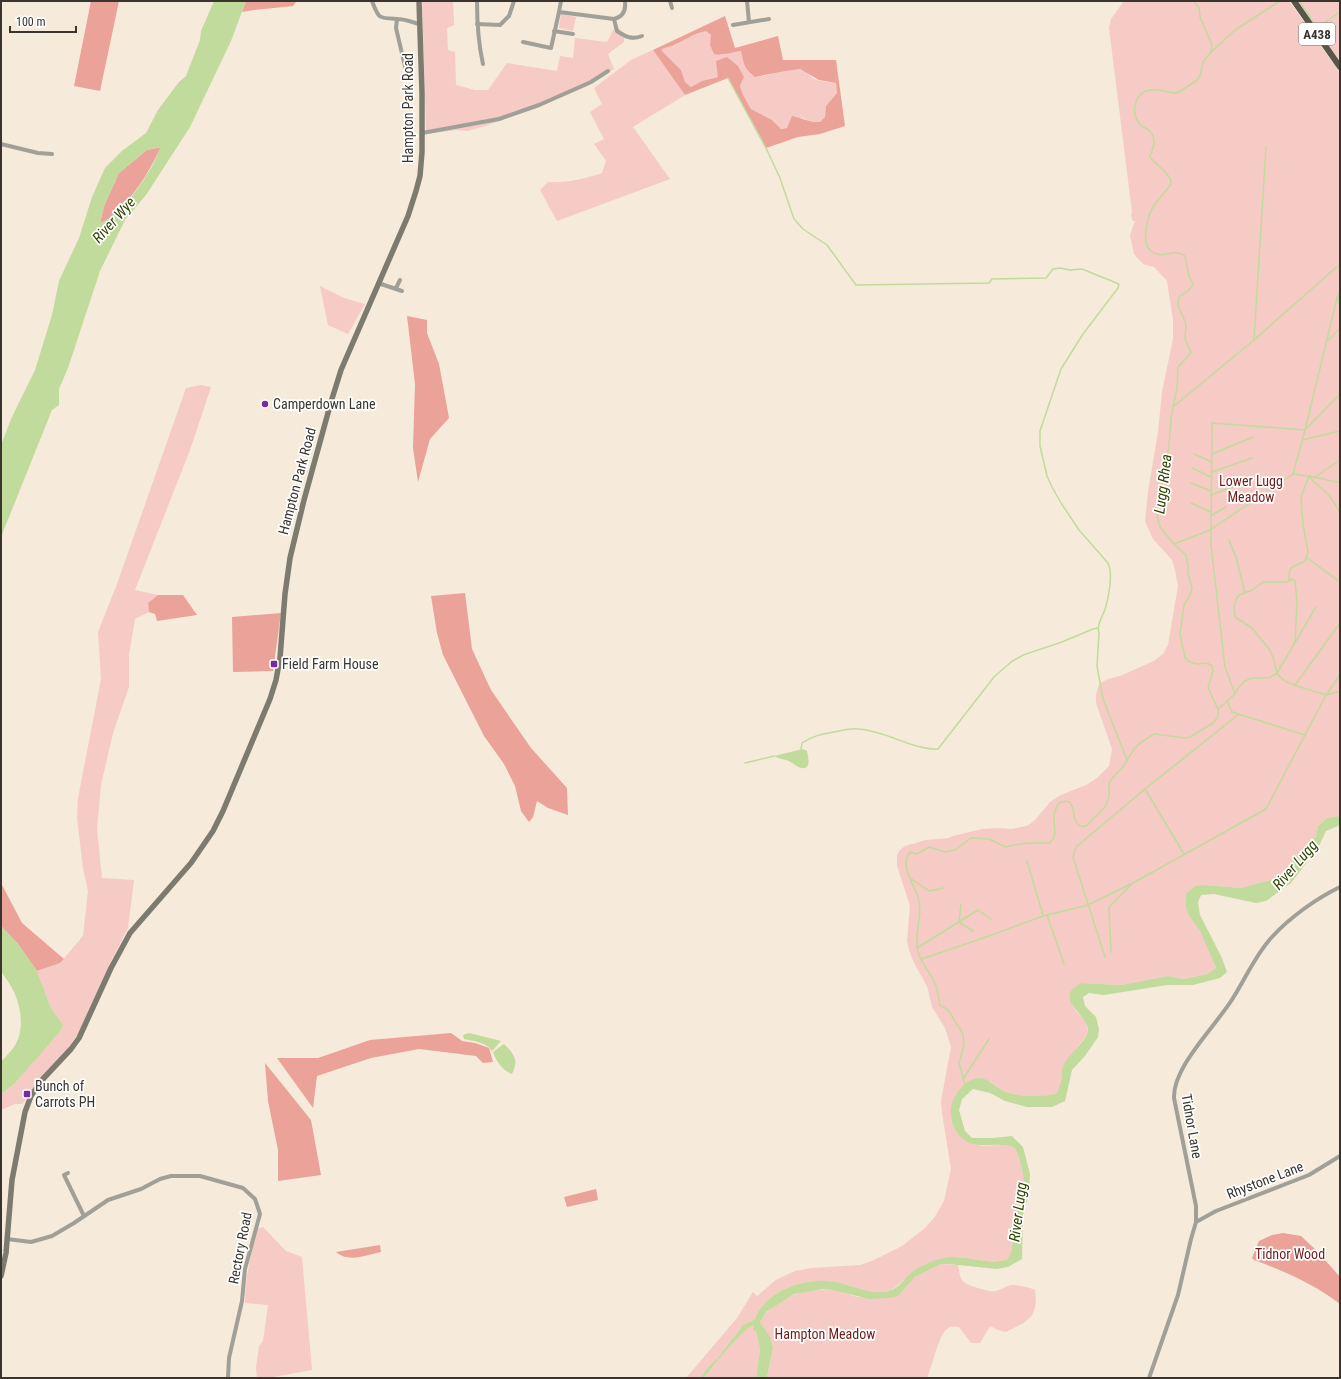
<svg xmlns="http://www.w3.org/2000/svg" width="1341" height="1379" font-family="'Roboto Condensed',sans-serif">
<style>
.green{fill:#f6cac5}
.forest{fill:#eaa299;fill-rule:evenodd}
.water{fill:#c1db9c;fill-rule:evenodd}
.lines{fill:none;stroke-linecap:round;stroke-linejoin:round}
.stream{stroke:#c1db9c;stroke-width:1.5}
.minor{stroke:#a1a098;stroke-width:4}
.secondary{stroke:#7d7b70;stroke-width:5.5}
.trunk{stroke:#585648;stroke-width:6}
.poi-dot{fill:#772c9e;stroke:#fff;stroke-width:1.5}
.labels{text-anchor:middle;stroke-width:3.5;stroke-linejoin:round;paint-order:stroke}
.shield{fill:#fff;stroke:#74726d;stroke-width:1}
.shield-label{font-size:13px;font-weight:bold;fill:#39352e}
.street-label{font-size:14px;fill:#39352e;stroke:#fff}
.poi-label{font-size:14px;fill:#39352e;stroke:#fff;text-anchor:start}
.park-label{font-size:14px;fill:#711d1a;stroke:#fff}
.water-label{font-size:15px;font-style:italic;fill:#304500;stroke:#fff}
</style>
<rect width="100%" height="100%" fill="#f6eada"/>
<!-- green -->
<g class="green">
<path d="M422,1H453L454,25L447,28L448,50L455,52L456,85L475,90H488L507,63L557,71L560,56L573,58L575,38L607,42L616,25L624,36V42L608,54L614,69L586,87L539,107L488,125L468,131L456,130L426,134Z"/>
<path d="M1124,1H1289L1340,73V816L1327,818L1318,826L1316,836L1278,878L1241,888L1205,885L1191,919L1200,931L1216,968L1207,974L1184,979L1168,976L1121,985L1081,983L1074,1009L1085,1020L1087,1026L1088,1033L1063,1066L1061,1081L1057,1093C1044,1098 1014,1097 1001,1090C998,1088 995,1085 991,1082C982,1077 974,1080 965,1084C962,1090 951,1109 951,1115C950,1132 969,1145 984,1146C995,1146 1004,1143 1015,1148C1021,1162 1026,1178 1022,1193C1020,1201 1016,1209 1015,1217C1012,1231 1015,1246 1008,1259C986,1267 963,1252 939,1259C927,1262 915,1272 905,1279C897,1285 893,1292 882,1292C869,1293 856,1287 844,1284C820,1277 794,1282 774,1295C767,1300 757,1310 755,1319L743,1325L717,1359L710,1365L700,1378H686L737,1318L753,1292L757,1296L776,1280L795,1271L812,1268L860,1265L872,1261L902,1246L925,1228L934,1218L944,1201L951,1169L942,1113L941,1101L951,1047L945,1028L932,1007L927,986L914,963L909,950L907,941L910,906L897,866V856L899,851L905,846L926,840L949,838L953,836L982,829L997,828L1011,829L1027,826L1035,820L1050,802L1061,795L1086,785L1097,778L1109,766L1112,749L1096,703V695L1098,687L1100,683L1108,679L1120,676L1154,661L1163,654L1168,645L1178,586L1175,570L1172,560L1153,539L1145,521L1148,492L1158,432L1162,392L1173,339V320L1167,281L1154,267L1143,264L1134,254L1130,235L1135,221H1133L1131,216L1132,212L1109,28L1111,19Z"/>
<path d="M1298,1H1340V62Z"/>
<path d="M561,14L576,17L573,31L559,28Z"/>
<path d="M706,30L711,35L721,55L727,53L741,51C749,97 771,66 798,69C805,70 809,76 814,79C821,82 829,82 836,83L837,93L826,106L825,117L820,122H813L802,118L787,128L781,129L772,120L751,109L743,95L740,86L744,77L738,66L718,77L702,81L691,87L685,82L681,70L661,50L665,47L675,45L689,37Z"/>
<path d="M653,50L685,95L633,127L670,179L557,221L540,190L548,182C567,183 584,179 602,173L606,161L594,144L604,139L590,112L602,104L594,88L631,60Z"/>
<path d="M320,286L344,298L365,304L348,334L328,325Z"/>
<path d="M201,385L211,387L190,450L135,590L158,595L148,603L149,612L135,619L129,655V687L113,733L101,785L97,829L102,878L134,880L128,928L110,963L89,1011L77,1035L65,1053L22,1104H15L1,1110V1094L14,1084L40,1055L61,1030L63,1025L51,1008L37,971L60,963L83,936L88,891L83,868L77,818L78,798L101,679L98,632L117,584L186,388Z"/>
<path d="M263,1227L286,1251L302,1257L312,1370L268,1378H257L256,1368L259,1346L263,1341L268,1305L245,1303C245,1278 251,1254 257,1229Z"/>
<path d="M941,1264L958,1265C961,1284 963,1283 981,1289C986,1290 991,1292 996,1291C1001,1290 1006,1286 1011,1285C1019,1285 1028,1287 1035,1290C1039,1318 1027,1321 1006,1332L998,1330L990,1326L980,1343H971L959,1327C954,1327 950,1326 947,1329C939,1334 932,1367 927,1378H767L773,1347L772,1342L760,1322C773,1298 805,1287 831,1290C841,1291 849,1295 858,1297C868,1299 887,1296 898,1296L915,1277Z"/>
<path d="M754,1325L760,1349L756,1378H704C715,1364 739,1331 754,1325Z"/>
</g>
<!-- forest -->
<g class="forest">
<path d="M91,1H119L100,91L74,86Z"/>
<path d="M246,1H296V2L293,6L254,10L242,12Z"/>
<path d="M725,16L735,48L778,36L783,60H836L845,126L820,134L798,137L766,148L728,78L685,95L653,50ZM706,31L711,35L710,45L714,54C723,56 732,52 741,51C744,64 744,69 755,77L785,71L800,69L819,80L836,83L837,93L826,106L825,117L820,122H813L792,116L787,128L781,129L772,120L751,109L743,95L740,86L744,77L738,66L727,57L716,61L718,77L702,81L691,87L685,82L681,70L661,50C666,46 671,47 676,44C687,39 693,34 706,31Z"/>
<path d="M161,147C149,171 140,188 121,207C114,214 110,220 100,223L104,206L119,173L147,150Z"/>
<path d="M407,316L427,320V333L439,364L449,418L430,439L418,482L413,448L415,384Z"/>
<path d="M465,593L472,649L491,690L531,748L567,788L568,815L548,808L537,801L533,817L529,822L521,811L515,786L504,764L484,736L443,655L437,633L431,596Z"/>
<path d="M158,595H183L197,615L157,621L155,614L149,612L148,603Z"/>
<path d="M281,613L273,671L233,672L232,617Z"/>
<path d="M1,883L22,923L64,959L60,963L37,971L18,944L1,926Z"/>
<path d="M451,1033L462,1041L475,1043L489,1048L493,1062L483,1063L476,1056L419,1049L371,1058L317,1076L313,1108L277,1058H318L370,1040Z"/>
<path d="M265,1063L311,1120L321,1175L278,1181V1150L268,1101Z"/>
<path d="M596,1189L598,1200L567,1207L564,1197Z"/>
<path d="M1283,1233L1301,1236L1318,1252L1340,1277V1304C1314,1284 1284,1271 1254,1260L1252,1258L1259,1241L1272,1235Z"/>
<path d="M380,1245L381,1252C366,1255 349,1263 336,1252Z"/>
</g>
<!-- water -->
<g class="water">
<path d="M214,1H246L231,41L190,127L146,195L125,220L100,271L68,368L59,389V405L52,410L1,537V445L11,419L35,370L52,315L59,281L79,238L92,197L105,168L122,151L146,133L158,110L179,82L186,76L200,40L201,31ZM160,147C155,168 121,217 100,223L104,206L119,173L147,150Z"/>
<path d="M803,749L807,751C808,756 812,770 801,768C797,767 793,763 789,761C784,759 779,759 774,756Z"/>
<path d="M1340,816V825L1326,831L1319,846L1291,883L1266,901L1256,903L1214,894L1201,895L1198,902L1200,915L1222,958L1227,972L1220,978L1193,985H1167L1104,995L1089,993L1083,997L1085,1006L1096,1017L1099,1029L1098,1037L1085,1056L1072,1070L1065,1101L1052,1107H1027L1005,1101L990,1093L973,1089L962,1099L959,1110L965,1131L972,1138H993L1012,1136L1023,1147L1030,1174L1029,1194L1023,1215L1022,1259L1008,1267L997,1269L949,1264H941L915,1277L898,1296L889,1298L869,1299L832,1290L822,1289L794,1294L767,1311L760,1322L770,1337L773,1347L767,1378H756L760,1349L756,1332L753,1329L754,1325C741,1330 713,1366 704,1378H700L710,1365L717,1359L743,1325L755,1319C757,1310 767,1300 774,1295C794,1282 821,1277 844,1284C856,1287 869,1293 882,1292C899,1291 901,1281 912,1272C917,1268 933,1260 939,1259C963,1252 986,1267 1008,1259C1015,1246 1012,1231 1015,1217C1016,1209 1020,1201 1022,1193C1026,1178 1021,1162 1015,1148C995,1139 975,1154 958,1134C952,1126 950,1117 951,1108C953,1095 965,1079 979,1078C988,1078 993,1085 1000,1089C1012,1097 1044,1098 1057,1093C1058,1089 1060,1085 1061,1081C1062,1077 1061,1071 1063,1066C1067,1056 1087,1040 1088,1031C1089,1014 1051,999 1081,983L1121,985L1168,976L1184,979L1207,974L1216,968L1200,931L1191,919L1186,908V894L1195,886L1205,885L1241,888L1278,878L1316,836L1318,826L1327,818Z"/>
<path d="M1,926L18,944L37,971L51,1008L63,1025L61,1030L40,1055L14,1084L1,1094V1062C7,1055 15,1048 18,1039C24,1023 20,1003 12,988C10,983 2,974 1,970C0,956 1,940 1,926Z"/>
<path d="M469,1033L501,1041L492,1051C486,1042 473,1041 464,1039L463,1035Z"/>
<path d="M504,1044C514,1054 519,1060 512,1074C503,1071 496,1061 493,1052Z"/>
</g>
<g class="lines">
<!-- stream -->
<g class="stream">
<path d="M1299,1L1323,36"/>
<path d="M1325,39L1321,28L1327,21L1340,12V21"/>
<path d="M1211,52L1235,30L1280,1"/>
<path d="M728,78L766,148L780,178L794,219L803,229L827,245L856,285L989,283L992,279L1046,278L1053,269L1060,268L1070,270L1082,269L1119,284L1118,288L1083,334L1061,369L1040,431V446L1047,476L1052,487L1061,503L1079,530L1108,563C1113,574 1109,595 1106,606C1104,615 1096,624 1099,633L1097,666L1103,699L1127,760"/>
<path d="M1340,290L1337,298L1340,305"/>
<path d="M1254,340L1266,147"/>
<path d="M1327,341L1340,329"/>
<path d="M1174,406L1254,340L1340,264"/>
<path d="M1302,440L1340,431"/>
<path d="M1194,454L1212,462"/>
<path d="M1212,454L1253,437"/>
<path d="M1192,468L1211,477"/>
<path d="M1212,472L1252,458"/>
<path d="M1293,474L1305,430L1337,298L1340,295"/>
<path d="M1309,476L1313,481L1329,495L1340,512"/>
<path d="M1315,477L1340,483"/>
<path d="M1191,483L1211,491"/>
<path d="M1211,495L1248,481"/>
<path d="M1191,503L1211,512"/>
<path d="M1212,515L1226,507"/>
<path d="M1229,540L1236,557L1245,593"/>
<path d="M1174,544L1210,530L1293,474L1315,477L1340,460"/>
<path d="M1306,557L1340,582"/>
<path d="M1289,581C1288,565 1292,568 1305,561L1308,552L1303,524L1301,497L1309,476"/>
<path d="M1295,642L1297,603L1295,581L1292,579L1287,582H1263L1252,590L1239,595L1237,598L1234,606L1235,617L1252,628L1269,649L1273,657L1277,673L1279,676L1285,681L1294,685L1326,695L1340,675"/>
<path d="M1295,685L1340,623"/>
<path d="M1235,694L1225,667L1211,545L1212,423L1305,430L1340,394"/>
<path d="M1227,701L1232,712L1305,735"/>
<path d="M1218,709L1235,694L1238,688L1245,681L1252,678H1269L1277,673L1316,607"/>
<path d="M801,749L802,743C812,736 822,734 834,732C841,731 850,728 858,729C884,730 913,750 938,749L994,677L1011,662L1023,655L1062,642L1093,629L1098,628"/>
<path d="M745,763L774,756"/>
<path d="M1145,789L1184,854"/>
<path d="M1027,861L1043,915"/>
<path d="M910,878L929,891L944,888"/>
<path d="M961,904L959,922L973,931"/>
<path d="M1047,915L1064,964"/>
<path d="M917,948L978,910L991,919"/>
<path d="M1111,952L1109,907L1131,885"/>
<path d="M1105,957L1073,857L1076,847L1145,789L1239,714"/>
<path d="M922,959L989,936L1043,916L1088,905L1133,883L1266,809L1326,695L1340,691"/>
<path d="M963,1079L989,1039"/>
<path d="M965,1084L959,1063L964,1045L963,1034L948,1010L940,1005C938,997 938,989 934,981C929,972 921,962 918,952C913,933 924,915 918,897C914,883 899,866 910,852L917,854L929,847L945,852L955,850L971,838L989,839L1006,847C1020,843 1034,842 1049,843C1059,835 1053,826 1054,816C1054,811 1057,807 1059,803C1082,793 1066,830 1086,826L1105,807L1109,797V783L1113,777L1123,767L1134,749L1140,743L1154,734L1186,738L1190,737L1213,723L1218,717V709L1208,688L1213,671L1212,666L1207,663L1197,664L1190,662L1185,658L1180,634L1184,605L1190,595L1192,589L1188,573V566L1186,555L1174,544L1160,527L1157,514V509L1162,491L1161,479L1169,447L1171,418L1177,388L1178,367L1191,353L1185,339L1186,324L1178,305L1179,297L1189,290L1193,284L1189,276L1185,256C1172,247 1164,261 1151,251C1141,243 1147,217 1153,207C1156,202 1171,186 1171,183C1172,175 1155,164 1150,157C1152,150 1156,144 1153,136C1151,128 1142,129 1138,122C1131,111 1135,92 1150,90C1162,88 1169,94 1177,93L1196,81L1200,76L1203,62L1211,52L1212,45L1210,40L1200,17L1199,8L1194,1"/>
</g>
<!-- minor -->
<g class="minor">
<path d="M372,1C379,19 378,18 397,19C405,19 412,22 419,24"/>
<path d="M477,1C477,24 478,42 483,64"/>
<path d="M561,1L559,12L614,19C623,17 626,10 625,1"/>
<path d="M670,1L672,8"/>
<path d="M747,1L749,22"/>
<path d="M397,19L396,28L408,79"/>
<path d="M614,19L617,31C626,37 632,40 642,36"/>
<path d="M477,24L500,25L509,16L514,1"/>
<path d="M733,25L769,19"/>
<path d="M554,31L573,34"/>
<path d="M523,42L551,48L559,12"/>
<path d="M422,133L499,119L539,105L591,82L608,71"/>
<path d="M1,144L38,153L52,154"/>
<path d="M378,283L402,291"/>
<path d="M396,288L400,280"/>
<path d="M68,1173L64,1175L84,1216"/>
<path d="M1196,1222L1216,1211L1309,1175L1340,1156"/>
<path d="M7,1239L31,1242L52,1236L74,1223L108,1200L141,1189L160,1179L171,1176H200L243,1188L255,1199L260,1214L245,1269L242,1301L229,1358L228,1378"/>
<path d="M1149,1378L1178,1295L1191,1239L1196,1222V1206L1174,1098C1173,1066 1216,1026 1233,998C1246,978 1255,955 1272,937C1289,918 1317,898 1340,887"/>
</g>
<!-- secondary -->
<path class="secondary" d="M1,1276L6,1253L12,1180L25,1112L31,1096L42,1080L71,1049L79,1038L111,968L130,933L191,863L213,831L223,811L270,699L276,680L280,658L285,594L290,558L304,500L331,402L341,370L408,216L416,191L420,176L422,152V93L419,1"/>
<!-- trunk -->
<path class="trunk" d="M1294,1L1340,67"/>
</g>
<!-- markers -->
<g class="poi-dot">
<circle cx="265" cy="404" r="4"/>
<rect x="270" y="660" width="8" height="8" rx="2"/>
<rect x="23" y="1090" width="8" height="8" rx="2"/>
</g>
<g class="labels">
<!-- shield labels -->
<rect class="shield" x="1299" y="23" width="36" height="22" rx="3"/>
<g class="shield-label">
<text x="1317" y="39">A438</text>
</g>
<!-- street labels -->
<g class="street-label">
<text transform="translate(408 108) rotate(-90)" y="5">Hampton Park Road</text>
<text transform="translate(297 481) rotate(-75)" y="5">Hampton Park Road</text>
<text transform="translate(1192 1126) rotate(80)" y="5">Tidnor Lane</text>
<text transform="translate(1265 1180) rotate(-21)" y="5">Rhystone Lane</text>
<text transform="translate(240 1248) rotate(-79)" y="5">Rectory Road</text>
</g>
<!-- poi labels -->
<g class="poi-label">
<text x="273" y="409">Camperdown Lane</text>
<text x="282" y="669">Field Farm House</text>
<text x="35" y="1091">Bunch of<tspan x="35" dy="16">Carrots PH</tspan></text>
</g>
<!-- park labels -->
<g class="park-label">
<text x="1251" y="486">Lower Lugg<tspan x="1251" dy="16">Meadow</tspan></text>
<text x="1290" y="1259">Tidnor Wood</text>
<text x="825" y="1339">Hampton Meadow</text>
</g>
<!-- water labels -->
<g class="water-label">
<text transform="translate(114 220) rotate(-48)" y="5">River Wye</text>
<text transform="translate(1163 484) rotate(-83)" y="5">Lugg Rhea</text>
<text transform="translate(1295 865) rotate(-49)" y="5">River Lugg</text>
<text transform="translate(1018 1212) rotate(-83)" y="5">River Lugg</text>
</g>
</g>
<!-- border -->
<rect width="1341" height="1379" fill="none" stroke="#39352e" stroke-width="4"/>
<!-- scale -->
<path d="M10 26v6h66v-6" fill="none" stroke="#39352e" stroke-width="2"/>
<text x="16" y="26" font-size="12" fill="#39352e" stroke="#ffffff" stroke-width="3" paint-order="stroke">100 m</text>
</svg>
